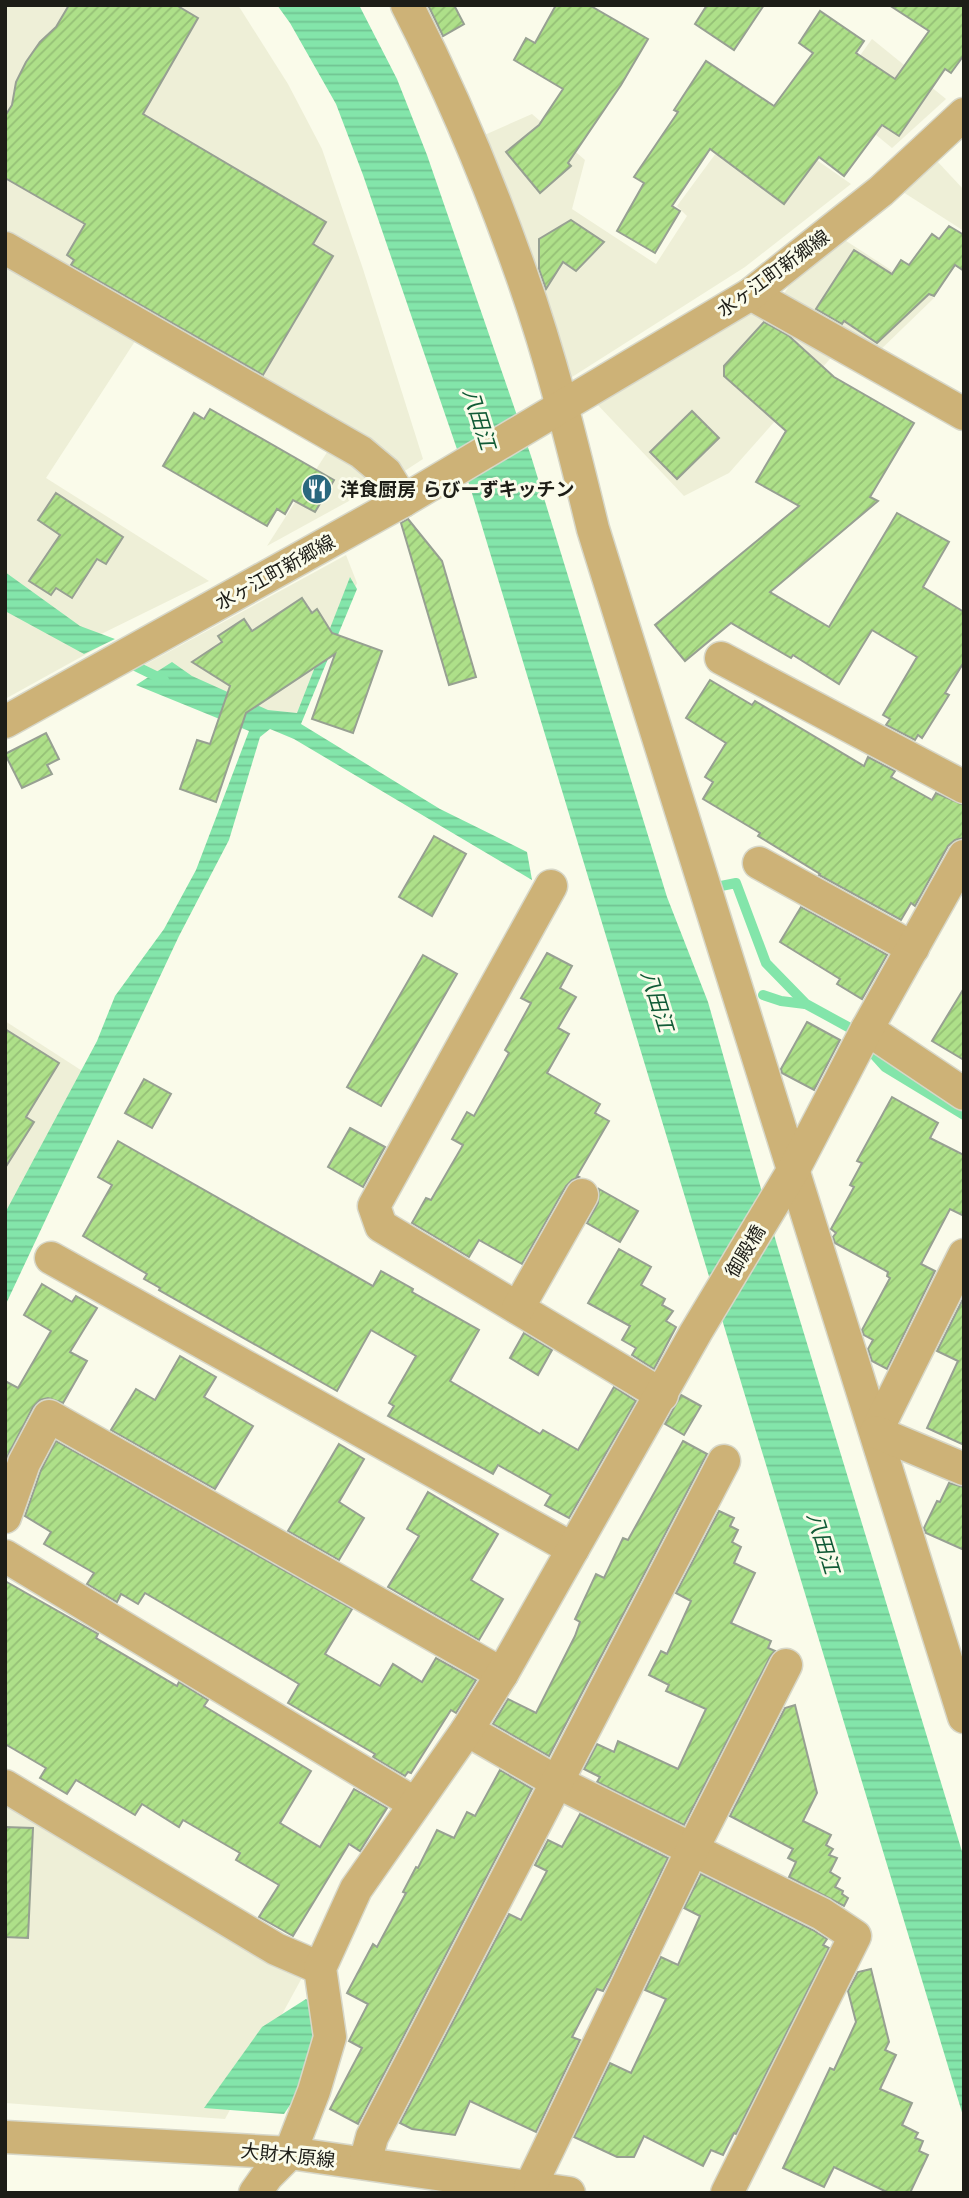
<svg xmlns="http://www.w3.org/2000/svg" width="969" height="2198" font-family="'DejaVu Sans','Noto Sans JP',sans-serif">
<style>
.built{fill:#eeefd7}
.water{fill:url(#water-rules)}
.lines{fill:none;stroke-linecap:round;stroke-linejoin:round}
.stream{stroke:#83e5aa;stroke-width:10}
.building{fill:url(#building-hatch);stroke:#97a092;stroke-width:2}
.minor-casing{stroke:#d7d7c8;stroke-width:35}
.minor{stroke:#cdb277;stroke-width:32}
.labels{text-anchor:middle;stroke-width:6;stroke-linejoin:round;paint-order:stroke}
.street-label{font-size:19px;fill:#1d1d17;stroke:#fafbea}
.poi-label{font-size:19px;font-weight:bold;fill:#1d1d17;stroke:#fafbea;text-anchor:start}
.water-label{font-size:21px;font-style:italic;fill:#115b36;stroke:#fafbea}
</style>
<defs>
<pattern id="water-rules" width="6" height="5" patternUnits="userSpaceOnUse" patternTransform="scale(1.75)"><rect width="6" height="5" fill="#83e5aa"/><path d="M0 2.5h6" fill="none" stroke="#71c492"/></pattern>
<pattern id="building-hatch" width="6" height="6" patternUnits="userSpaceOnUse" patternTransform="scale(1.75)"><rect width="6" height="6" fill="#aee089"/><path d="M-1 1l2-2M0 6l6-6M5 7l2-2" fill="none" stroke="#95c076"/></pattern>
</defs>
<rect width="100%" height="100%" fill="#fafbea"/>
<!-- built -->
<g class="built">
<path d="M5,5H238L288,84L322,149L363,269L423,459L397,476L5,242Z"/>
<path d="M872,39L946,99L892,148L830,97Z"/>
<path d="M747,111L851,184L745,267L561,384L480,137L532,114L585,160L572,209L656,264L687,216L677,206Z"/>
<path d="M936,160L964,190V231L903,192Z"/>
<path d="M840,237L934,298L875,355L782,297L794,278Z"/>
<path d="M5,254L141,332L46,478L209,581L89,640L99,647L5,699Z"/>
<path d="M755,306L837,351L729,473L684,496L595,402Z"/>
<path d="M333,443L378,485L267,546Z"/>
<path d="M346,555L357,583L293,725L139,668Z"/>
<path d="M5,1021L90,1076L5,1228Z"/>
<path d="M5,1798L304,1974L225,2119L5,2103Z"/>
</g>
<!-- water -->
<g class="water">
<path d="M277,5H359L397,79L427,155L531,456L667,897L708,1002L777,1245L964,1858V2119L471,490L363,175L336,104L290,23Z"/>
<path d="M5,572L80,626L115,639L84,654L5,611Z"/>
<path d="M350,577L357,589L301,724L440,809L527,852L532,880L294,739L270,729L260,737L229,840L179,936L5,1306V1213L97,1041L115,996L164,929L196,870L249,731L136,685L172,662L192,676L268,710L297,713Z"/>
<path d="M306,1999L314,2005L316,2044L303,2086L284,2114L204,2108L262,2027Z"/>
</g>
<g class="lines">
<!-- stream -->
<g class="stream">
<path d="M127,662L164,680"/>
<path d="M721,886L736,883L766,963L806,1004L850,1028L885,1067L964,1115"/>
<path d="M763,995L781,1001L805,1004"/>
</g>
</g>
<!-- building -->
<g class="building">
<path d="M69,5H176L198,18L143,114L326,222L313,244L333,256L263,375L71,265L74,260L67,255L85,224L5,178V116L12,105L16,82L26,62L40,42L56,27Z"/>
<path d="M428,5H454L464,24L443,36Z"/>
<path d="M556,5H589L648,39L621,85L568,163L571,166L540,193L506,152L539,125L563,89L514,60L526,38L535,43Z"/>
<path d="M707,5H764L734,50L695,24Z"/>
<path d="M889,5H964V55L951,73L945,69L899,136L882,125L844,176L819,157L784,204L710,149L672,206L680,211L655,253L617,231L644,183L634,177L678,112L674,110L706,61L774,106L813,53L799,43L820,11L864,41L856,53L895,79L929,31Z"/>
<path d="M571,220L604,242L576,271L563,262L546,289L539,269V239Z"/>
<path d="M949,226L964,235V271L955,265L934,296L929,294L877,343L844,321L842,324L816,309L854,250L892,274L901,260L909,265L932,234L939,239Z"/>
<path d="M764,322L789,336L834,377L914,423L870,497L878,501L770,592L829,627L897,513L949,542L923,587L964,612V662L945,693L949,695L922,738L918,735L915,740L886,725L890,719L883,715L917,657L872,630L839,684L793,655L791,658L731,623L685,661L655,625L799,506L756,482L786,431L724,376V366Z"/>
<path d="M210,409L334,480L315,512L293,500L285,514L277,509L267,526L163,466L194,413L204,419Z"/>
<path d="M692,411L719,438L677,479L650,452Z"/>
<path d="M56,493L123,537L106,564L97,559L72,598L56,588L51,595L29,581L60,535L38,520Z"/>
<path d="M408,519L442,561L476,677L449,685L401,523Z"/>
<path d="M302,598L312,613L317,609L332,633L382,651L353,733L312,719L335,654L246,713L216,802L180,789L197,740L210,744L230,686L192,662L222,642L218,636L244,619L252,631Z"/>
<path d="M710,680L752,705L755,701L864,766L868,757L895,771L891,777L932,800L936,793L964,805V838L955,840L948,846L915,906L911,903L901,920L819,875L820,874L758,836L760,833L703,799L713,782L705,777L726,743L686,718Z"/>
<path d="M46,733L59,759L47,765L52,774L22,788L5,754Z"/>
<path d="M434,836L466,854L432,916L399,897Z"/>
<path d="M801,907L887,955L862,999L837,984L840,979L780,942Z"/>
<path d="M547,953L572,966L560,988L576,997L558,1028L569,1034L547,1073L600,1104L595,1113L609,1121L577,1176L579,1177L572,1180L566,1186L522,1264L479,1240L469,1257L412,1223L426,1198L431,1200L463,1145L452,1139L467,1112L474,1116L509,1053L505,1050L531,1003L521,998Z"/>
<path d="M423,955L457,974L381,1106L347,1087Z"/>
<path d="M964,988V1060L932,1041Z"/>
<path d="M807,1022L840,1040L814,1090L782,1073L781,1069Z"/>
<path d="M5,1029L59,1063L26,1117L34,1122L5,1168Z"/>
<path d="M144,1079L171,1094L152,1128L125,1113Z"/>
<path d="M892,1097L938,1123L930,1138L964,1155V1216L950,1209L921,1264L935,1271L887,1369L872,1361L868,1349L873,1340L864,1335L862,1330L890,1278L887,1276L888,1272L835,1243L833,1237L836,1233L831,1229L854,1187L850,1185L862,1163L857,1161Z"/>
<path d="M350,1128L385,1147L363,1187L328,1167Z"/>
<path d="M118,1141L373,1286L381,1271L413,1289L412,1292L479,1330L450,1381L540,1434L543,1430L578,1450L614,1387L636,1401L569,1518L545,1505L551,1495L498,1465L493,1474L388,1416L394,1406L389,1403L416,1356L371,1330L337,1391L159,1290L160,1288L144,1279L147,1274L83,1236L112,1185L98,1177Z"/>
<path d="M599,1189L638,1211L620,1242L587,1223L598,1203Z"/>
<path d="M619,1249L651,1267L641,1285L665,1299L662,1305L673,1311L666,1321L676,1327L654,1369L632,1355L636,1348L622,1340L630,1326L588,1303Z"/>
<path d="M42,1284L72,1302L76,1296L97,1308L70,1352L87,1361L63,1403L48,1398L40,1400L33,1407L5,1461V1381L18,1388L51,1331L24,1315Z"/>
<path d="M964,1297V1445L927,1428L958,1361L937,1351Z"/>
<path d="M524,1333L552,1350L538,1375L510,1358Z"/>
<path d="M180,1356L216,1377L204,1397L253,1426L215,1489L111,1430L136,1389L155,1400Z"/>
<path d="M681,1395L701,1406L684,1435L665,1424Z"/>
<path d="M56,1441L352,1609L325,1654L380,1686L393,1664L422,1682L436,1658L476,1680L456,1713L451,1710L411,1773L408,1772L405,1776L373,1757L375,1754L288,1703L299,1684L235,1646L145,1593L138,1604L121,1594L117,1602L87,1584L94,1573L44,1544L51,1532L25,1516L41,1470Z"/>
<path d="M683,1441L707,1454L549,1756L493,1724L508,1699L536,1713L575,1636L580,1622L575,1619L596,1574L604,1578L623,1538L628,1540Z"/>
<path d="M339,1444L364,1459L339,1502L364,1518L339,1560L288,1531Z"/>
<path d="M949,1483L964,1487V1550L926,1533L924,1528L937,1501L940,1502Z"/>
<path d="M428,1492L498,1534L471,1580L503,1599L479,1640L388,1587L419,1536L407,1529Z"/>
<path d="M719,1511L734,1518L730,1526L738,1530L732,1542L741,1547L734,1563L755,1573L731,1623L771,1641L768,1648L775,1651L770,1657L684,1825L597,1782L600,1777L584,1769L597,1744L614,1752L618,1741L678,1769L706,1709L666,1691L669,1685L649,1675L661,1651L667,1654L691,1601L676,1593Z"/>
<path d="M5,1581L98,1634L96,1638L177,1686L179,1682L208,1700L204,1706L311,1771L280,1823L320,1847L354,1789L387,1808L360,1851L349,1844L293,1936L259,1917L279,1885L236,1860L240,1853L183,1820L179,1827L142,1804L135,1815L76,1780L67,1794L40,1778L46,1768L5,1744Z"/>
<path d="M795,1705L817,1793L803,1821L831,1835L826,1845L833,1849L829,1855L837,1858L830,1872L840,1878L835,1887L843,1891L842,1894L848,1898L844,1906L789,1877L796,1862L788,1858L793,1849L730,1816L785,1708Z"/>
<path d="M500,1770L532,1789L358,2124L330,2109L362,2048L349,2041L368,2004L347,1993L373,1944L377,1947L406,1893L403,1892L416,1867L418,1868L437,1830L454,1838L467,1812L475,1816Z"/>
<path d="M580,1814L668,1858L610,1978L603,1991L597,1989L572,2037L580,2040L536,2132L470,2101L455,2135L412,2129L400,2123L509,1914L521,1920L547,1871L535,1865L548,1840L562,1847Z"/>
<path d="M5,1827L33,1828L28,1938L5,1937Z"/>
<path d="M701,1874L813,1930L827,1939L823,1945L829,1948L736,2134L734,2133L723,2155L711,2150L703,2166L644,2136L634,2157H617L574,2137L610,2063L631,2073L666,1999L645,1990L661,1957L678,1965L700,1916L684,1908Z"/>
<path d="M871,1969L889,2042L885,2050L896,2055L880,2089L912,2103L902,2125L918,2133L915,2138L923,2141L919,2151L928,2155L910,2193H889L834,2167L824,2187L783,2168L830,2068L834,2070L856,2022L848,1991L858,1972Z"/>
</g>
<g class="lines">
<!-- minor casing -->
<g class="minor-casing">
<g id="minor">
<path d="M407,5C451,91 489,182 521,273C551,357 572,443 593,529L964,1717"/>
<path d="M5,248L361,452L386,473L403,501"/>
<path d="M751,294L964,414"/>
<path d="M721,658L964,787"/>
<path d="M5,722L403,501L751,294L881,191L964,114"/>
<path d="M759,863L913,948"/>
<path d="M551,886L374,1206L381,1226L662,1395"/>
<path d="M867,1029L964,1094"/>
<path d="M51,1258L573,1549"/>
<path d="M518,1308L582,1195"/>
<path d="M876,1432L964,1255"/>
<path d="M876,1432L964,1469"/>
<path d="M5,1517L24,1463L49,1416L502,1674"/>
<path d="M5,1556L414,1803"/>
<path d="M467,1730L557,1782L822,1914L855,1936L727,2193"/>
<path d="M5,1786L276,1949L320,1968"/>
<path d="M5,2137L290,2153L569,2193"/>
<path d="M365,2163L372,2137L724,1461"/>
<path d="M530,2187L693,1848L786,1665"/>
<path d="M255,2193L267,2176L290,2153L314,2091L330,2037L320,1968L356,1889L467,1730L502,1674L696,1332L794,1169L867,1029L964,856"/>
</g>
</g>
<!-- minor -->
<use href="#minor" class="minor"/>
</g>
<!-- icons -->
<defs>
<g id="restaurant-disc" transform="scale(1.575)"><circle r="9.5" fill="#2a687e" stroke="#fafbea"/><path d="M-5-6h1v4h1v-4h1v4h1v-4h1v5L-1.5 .5V6h-2V.5L-5-1ZM5-6V6H3V1.5H1.5Q1.5-4 5-6Z" fill="#fff"/></g>
</defs>
<g fill-rule="evenodd">
<use href="#restaurant-disc" x="317" y="489"/>
</g>
<g class="labels">
<!-- street labels -->
<g class="street-label">
<text transform="translate(773 273) rotate(-36)" y="7">水ヶ江町新郷線</text>
<text transform="translate(275 572) rotate(-29)" y="7">水ヶ江町新郷線</text>
<text transform="translate(745 1251) rotate(-59)" y="7">御殿橋</text>
<text transform="translate(288 2155) rotate(6)" y="7">大財木原線</text>
</g>
<!-- poi labels -->
<g class="poi-label">
<text x="340" y="496">洋食厨房 らびーずキッチン</text>
</g>
<!-- water labels -->
<g class="water-label">
<text transform="translate(479 419) rotate(73)" y="7">八田江</text>
<text transform="translate(657 1001) rotate(73)" y="7">八田江</text>
<text transform="translate(823 1543) rotate(73)" y="7">八田江</text>
</g>
</g>
<!-- border -->
<rect width="969" height="2198" fill="none" stroke="#1d1d17" stroke-width="14"/>
</svg>
